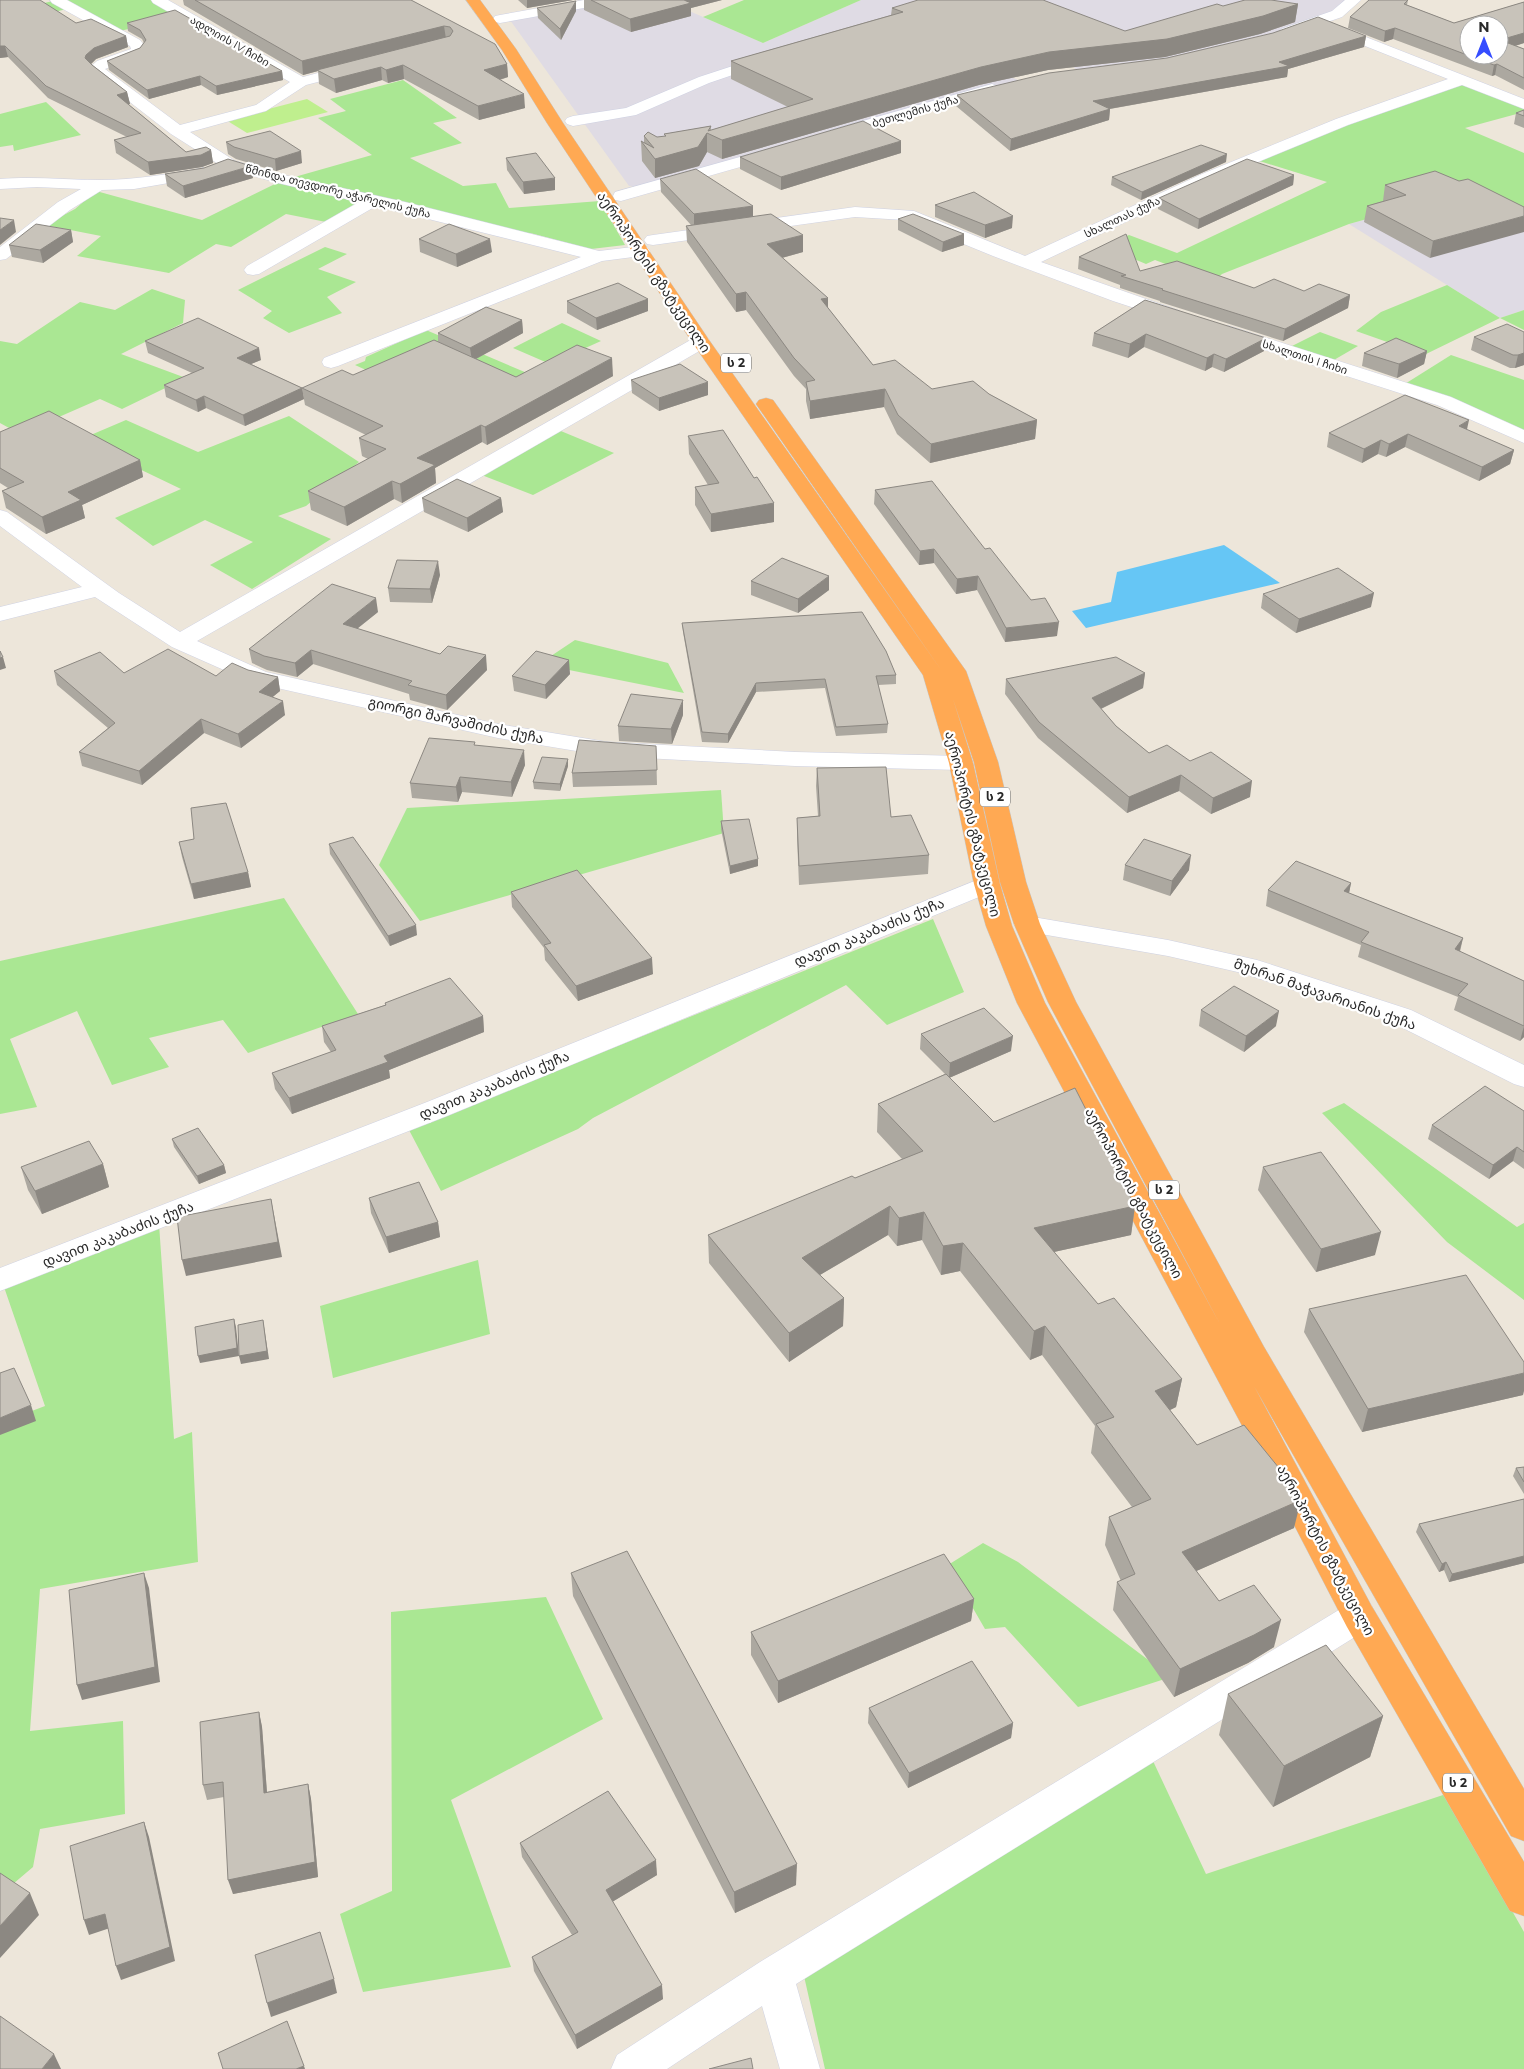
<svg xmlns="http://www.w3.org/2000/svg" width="1524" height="2069" font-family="Montserrat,'Noto Sans Georgian',sans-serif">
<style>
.industrial{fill:#dfdbe4}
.green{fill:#aae793}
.pitch{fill:#bfef8e}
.water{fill:#66c6f5}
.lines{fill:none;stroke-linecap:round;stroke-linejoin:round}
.street-casing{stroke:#cfd2e3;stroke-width:1}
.secondary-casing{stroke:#cfd2e3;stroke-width:1}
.highway-casing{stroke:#c7c7c7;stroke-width:1}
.street{fill:#fff;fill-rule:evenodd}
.secondary{fill:#fff;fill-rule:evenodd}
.highway{fill:#ffa953;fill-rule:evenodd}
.wall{fill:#aca8a0}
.shaded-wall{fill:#8c8882}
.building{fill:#c8c3ba;stroke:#8c8882;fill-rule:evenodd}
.labels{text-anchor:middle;stroke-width:4.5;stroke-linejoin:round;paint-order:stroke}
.far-street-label{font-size:11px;fill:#292929;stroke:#fff}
.shield{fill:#fff;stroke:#696969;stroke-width:1}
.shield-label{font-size:12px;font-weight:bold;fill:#292929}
.street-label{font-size:14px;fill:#292929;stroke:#fff}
</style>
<rect width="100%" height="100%" fill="#ede6da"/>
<!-- industrial -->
<g class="industrial">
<path d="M664,0L763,43L861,0H1354L1337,14L1266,39L1165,63L1081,73L1067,62L981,65L1023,82L657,186H629L510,20L598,2Z"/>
<path d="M1481,187L1524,209V310L1500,318L1349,224Z"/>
</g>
<!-- green -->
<g class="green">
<path d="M57,0H158L186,15L116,32L71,8L12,22L0,10L6,12Z"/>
<path d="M744,0H861L763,43L703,17Z"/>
<path d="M403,80L457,118L433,123L462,143L410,158L463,186L496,183L509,208L600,201L625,245L591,249L530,233L520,236L284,180L372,155L318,118L346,111L330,99Z"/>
<path d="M1460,80L1524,104V112L1465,128L1524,153V209L1481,187L1349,224L1222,274L1213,282L1155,260L1146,264L1103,246L1129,235L1177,253L1327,182L1253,159Z"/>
<path d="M46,102L81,135L14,151L13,145L0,147V114Z"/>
<path d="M279,182L364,203L331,223L286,214L231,247L216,244L169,273L77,256L101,236L45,225L75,209L96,191L202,220Z"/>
<path d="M325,247L347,254L318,269L356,282L327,297L342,313L289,333L263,318L272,311L238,290Z"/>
<path d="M1447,285L1500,318L1524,310V330L1500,318L1424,355L1356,331L1381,312Z"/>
<path d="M152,289L185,300L183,323L121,354L186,378L122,409L100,399L20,434L0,423V341L17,344L80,302L115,310Z"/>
<path d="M562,323L601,341L550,364L513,348Z"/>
<path d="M426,330L527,373L452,409L355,365L365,361L366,357Z"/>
<path d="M1320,332L1358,346L1327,364L1284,350Z"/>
<path d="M1451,355L1524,380V437L1400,387Z"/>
<path d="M289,416L359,462L306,506L278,516L331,539L252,589L210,565L253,542L205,520L153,546L115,518L181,489L79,440L126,420L198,452Z"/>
<path d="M556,429L614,453L533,495L479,474Z"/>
<path d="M575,640L668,663L684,693L539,664Z"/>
<path d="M721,790L724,833L420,921L379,865L407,808Z"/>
<path d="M284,898L358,1014L248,1053L223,1020L149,1038L169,1067L112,1085L77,1011L10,1039L37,1107L0,1114V961Z"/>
<path d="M933,919L964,992L887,1025L846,985L593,1118L578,1129L441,1191L409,1130Z"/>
<path d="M1344,1103L1517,1227L1524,1223V1300L1447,1242L1322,1113Z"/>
<path d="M159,1224L174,1439L192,1432L198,1562L40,1589L30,1731L123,1721L125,1814L40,1829L33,1867L0,1895V1423L45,1406L4,1287Z"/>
<path d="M478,1260L490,1334L333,1378L320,1306Z"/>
<path d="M983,1543L1018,1562L1171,1677L1078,1707L1005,1627L985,1629L948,1565Z"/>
<path d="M546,1597L603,1719L451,1800L511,1967L363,1992L340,1914L392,1891L391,1612Z"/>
<path d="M1153,1761L1206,1874L1446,1794L1524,1932V2069H825L804,1976Z"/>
</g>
<!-- pitch -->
<path class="pitch" d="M307,99L328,112L247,133L226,120Z"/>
<!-- water -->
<path class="water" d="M1224,545L1280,583L1086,628L1072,611L1111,602L1117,572Z"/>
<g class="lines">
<!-- street casing -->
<g class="street-casing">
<g id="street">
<path d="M50,0H67L140,40L146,48L141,55L105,69L180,125L256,105L290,82L153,3L151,0H168L303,77L355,63L360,65L363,68L360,71L306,85L266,111L190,132L235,161L288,176L405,202L599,251L641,246L647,247L650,251L647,255L641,256L602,261L338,366L331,368L324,366L322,362L324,358L581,257L376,206L259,274L253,275L247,274L244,270L247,266L359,202L278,183L223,167L171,134L95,75L89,68L97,61L131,49L130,46L52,3Z"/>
<path d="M584,0H613L611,3L606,4L500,23L495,22L493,19L495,16L500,15Z"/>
<path d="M1330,23L1524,99V109L1462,85L1348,125L1214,180L1041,262L1180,311L1183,315L1180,319L1174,320L1168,319L1113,301L993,256L905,220L855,217L653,245L647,244L644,240L647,236L653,235L855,207L914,211L1025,256L1202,174L1336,119L1448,79L1325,30L1323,27L1325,24Z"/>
<path d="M766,55L771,56L773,59L771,62L709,83L636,115L573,126L567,124L565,121L567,118L573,116L626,108L699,77Z"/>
<path d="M203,168L209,170L211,173L209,176L134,189L102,190L70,210L6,259L0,260V247L58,202L81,189L37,187L0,189V179C34,176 66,180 100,180C135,180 169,174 203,168Z"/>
<path d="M1229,326L1451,397L1524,430V443L1437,405L1222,336L1220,332L1222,328Z"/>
<path d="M701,336L708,338L710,342L708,346L197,641L266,672L498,724L607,742L795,752L961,756L969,758L973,763L969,768L961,770L795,766L607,756L498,738L251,682L172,647L95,597L0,621V607L82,587L0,526V510L7,512L119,593L180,632L694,338Z"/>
<path d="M987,876L996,878L1000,884L996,890L447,1116L0,1291V1268L427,1102Z"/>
<path d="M1359,1601L1371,1605L1376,1616L1371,1627L796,1984L820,2069H780L762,2006L667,2069H611L617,2055L760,1962L1347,1605Z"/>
</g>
</g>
<!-- secondary casing -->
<g class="secondary-casing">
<g id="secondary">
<path d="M1345,0H1361L1342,17L1286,36L1281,35L1279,32L1281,29L1332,11Z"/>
<path d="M992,84L997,86L1000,89L997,92L834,139L828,137L826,134L828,131Z"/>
<path d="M776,147L782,149L784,152L782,155L621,201L615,200L613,196L615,192Z"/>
<path d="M1027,916L1168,940L1257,960L1411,1010L1524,1065V1087L1514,1084L1391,1022L1242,973L1168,956L1018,930L1014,924L1018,918Z"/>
</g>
</g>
<!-- highway casing -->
<g class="highway-casing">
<path id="highway" d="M466,0H480L516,49L563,123L709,340L944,674L756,404L759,400L766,398L773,400L966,671L998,762L1026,882L1040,924L1076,1002L1264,1347L1524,1789V1841L1511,1836L1254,1386L1371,1605L1524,1862V1916L1510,1911L1347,1627L1262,1463L1017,1003L986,926L974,884L949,763L923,675L692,342L547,123L502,50ZM953,699L974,762L1000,882L1014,924L1048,1002L1221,1326L1045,1003L1012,926L1000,884L973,763Z"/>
</g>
<!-- street -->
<use href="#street" class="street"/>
<!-- secondary -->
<use href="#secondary" class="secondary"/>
<!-- highway -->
<use href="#highway" class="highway"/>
</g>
<!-- wall -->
<g class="wall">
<path d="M0,0L76,23L126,36L128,47L96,59L91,64L127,92L130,104H128L186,152L211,150L213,163L202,167L150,175L116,153L114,140L127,137L48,98L8,57L0,58Z"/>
<path d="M183,0H411L507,64L508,77L500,80L525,108L479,120L404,79L388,83L382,80L336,93L319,84L318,71L303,75L184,5Z"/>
<path d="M518,0H573L527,8Z"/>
<path d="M584,0H722L691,8V16L631,32L584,10Z"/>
<path d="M1408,0L1407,5L1454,23L1524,2V43L1515,46L1524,49V90L1495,75L1492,76L1393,39L1384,42L1348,28L1350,17Z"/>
<path d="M1298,4L1295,22L1260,34L1165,57L1048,70L979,85L722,159L707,152L699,166L655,178L642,161L641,141L644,143V136L657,137H665L664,134L711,126V130L788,107L731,79V61L891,15L892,8L1125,31L1223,6Z"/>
<path d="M537,8L576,11L561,40L538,18Z"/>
<path d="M127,23L282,71L283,80L217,95L201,85L149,99L109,70L107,61L140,48L144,43L142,39L128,31Z"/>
<path d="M1366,36L1364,47L1288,69L1287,77L1110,109L1109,120L1010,151L956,106L957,95Z"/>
<path d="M1524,110V128L1514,124L1516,113Z"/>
<path d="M226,142L302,163L276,171L236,159L228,154Z"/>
<path d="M901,153L781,190L740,169V157Z"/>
<path d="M506,158L555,190L524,194L507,170Z"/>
<path d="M1226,162L1141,200L1111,185L1112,177Z"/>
<path d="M204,168L253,178L185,198L167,186L165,174Z"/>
<path d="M1294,175L1293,185L1198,229L1158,209L1159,198Z"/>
<path d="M660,179L753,216L803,252L782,258L828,298V308L873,365L932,389L989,394L1037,420L1035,439L930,463L897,434L884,407L810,419L806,401V389L794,376L746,310L736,312L687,242L686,226L691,225L661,192Z"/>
<path d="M1459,181L1430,258L1364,222L1367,206L1383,201L1385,185Z"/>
<path d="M935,205L1012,228L985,238L935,217Z"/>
<path d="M898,219L964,234V245L942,252L898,230Z"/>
<path d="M71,230L73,242L43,263L12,257L9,245Z"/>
<path d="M419,239L492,252L457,267L420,252Z"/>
<path d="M1079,257L1140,271L1254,288L1304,291L1350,295L1348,308L1283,341L1160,302V301L1120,288V285L1078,269Z"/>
<path d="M648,299V311L597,330L567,313V301Z"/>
<path d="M1145,300L1264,351L1224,372L1212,367L1205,371L1144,347L1128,358L1092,346L1094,333Z"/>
<path d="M522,320L523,333L476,359L516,377L613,376L487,445L482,442L435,468L436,483L402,503L394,499L347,526L311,510L308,491L368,459L362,456L359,438L366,435L305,405L302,388L353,375L438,342V333Z"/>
<path d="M1524,332V365L1515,368H1510L1471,350L1474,337Z"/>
<path d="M145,341L261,360L251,364L302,388L304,399L245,426L206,408L198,412L166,397L164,385L192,373L148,353Z"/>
<path d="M1427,351L1424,364L1397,378L1362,366L1364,353Z"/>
<path d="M631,380L708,395L659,411L632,393Z"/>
<path d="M1467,430L1514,450L1510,464L1479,481L1405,447L1386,457L1378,454L1362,463L1327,447L1329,433Z"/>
<path d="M0,432L140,460L143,477L82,505L85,518L46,534L6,508L2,491L8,488L0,483Z"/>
<path d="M688,436L754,478L774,522L711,532L695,505V487L708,485L689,454Z"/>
<path d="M875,490L1057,636L1005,642L977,590L956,594L934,563L919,565L874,504Z"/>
<path d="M422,498H501L503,512L468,532L424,512Z"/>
<path d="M440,575L432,603L390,602L388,588Z"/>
<path d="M751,581L829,590L798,613L751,595Z"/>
<path d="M1263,594L1371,607L1296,633L1261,608Z"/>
<path d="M378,612L357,629L487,670L447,710L410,700L409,694L313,664L297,677L267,670L252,663L249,649Z"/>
<path d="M682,623L896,675V684L878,685L888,724L887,733L836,736L825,688L756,692L728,743L702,742L683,632Z"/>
<path d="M248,670L278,677L280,691L272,697L285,715L241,748L204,733L142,785L82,766L79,752L108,728L57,685L54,671L216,676Z"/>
<path d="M1145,673L1143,688L1101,709L1116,726L1149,753L1190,761L1250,797L1211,814L1179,791L1127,813L1038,738L1005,694L1006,679Z"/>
<path d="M570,674L546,699L514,691L512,676Z"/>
<path d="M683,715L672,744L619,741L618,726Z"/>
<path d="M475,745L525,765L512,797L462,792L458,802L412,798L410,783Z"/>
<path d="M656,746L657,785L573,787L572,773Z"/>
<path d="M568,759V766L560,791L534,789L533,782Z"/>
<path d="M817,768L929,855L928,874L799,885L797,837V818L818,816L816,786Z"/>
<path d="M721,821L758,866L730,874L721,829Z"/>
<path d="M179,842L248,872L251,887L194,899L182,857Z"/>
<path d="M329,844L417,935L390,946L330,854Z"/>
<path d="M1125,865L1189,870L1170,896L1123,880Z"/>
<path d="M1351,883L1349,893L1463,938L1460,952L1524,981V1037L1520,1041L1454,1010L1458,997L1358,957L1361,945L1266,906L1268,890Z"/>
<path d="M511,892L653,974L578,1001L545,960L544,948L512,907Z"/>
<path d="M385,1003L483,1016L484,1032L389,1070L390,1078L292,1114L275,1089L272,1073L331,1052L324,1042L322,1026L385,1005Z"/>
<path d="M1201,1010L1276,1026L1244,1052L1199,1026Z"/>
<path d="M921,1034L1011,1051L949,1078L994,1122L1135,1206L1131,1235L1054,1252L1098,1304L1182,1379L1176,1407L1170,1410L1197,1445L1294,1528L1196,1571L1219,1601L1274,1647L1248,1663L1174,1697L1113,1610L1117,1582L1121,1581L1105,1545L1109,1517L1132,1507L1091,1453L1095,1426L1042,1355L1030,1360L960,1271L941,1275L922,1240L897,1246L888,1235L820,1275L844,1298L843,1326L789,1362L709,1263L708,1235L855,1178L902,1159L877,1132L878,1104L945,1074L920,1049Z"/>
<path d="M1524,1111V1169L1513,1161L1489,1179L1428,1139L1432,1125Z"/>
<path d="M172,1139L224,1165L226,1173L199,1184L174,1147Z"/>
<path d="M103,1164L109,1187L42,1214L28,1190L21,1167Z"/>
<path d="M1263,1167L1375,1255L1316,1272L1258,1190Z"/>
<path d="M369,1198L438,1222L440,1237L389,1253L371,1213Z"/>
<path d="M1309,1309L1523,1395L1362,1432L1304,1332Z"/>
<path d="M1524,1467V1494L1513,1476L1516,1468Z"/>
<path d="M1524,1499V1563L1449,1582L1444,1570L1439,1572L1416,1532L1419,1524Z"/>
<path d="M571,1573L796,1885L735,1913L573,1596Z"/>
<path d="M974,1599L971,1621L778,1703L751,1655V1632Z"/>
<path d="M1228,1694L1383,1716L1370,1757L1273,1807L1219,1735Z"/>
<path d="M869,1708L1013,1723L1011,1738L908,1788L868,1723Z"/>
<path d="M259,1712L262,1727L267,1792L308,1784L311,1799L318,1877L233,1894L224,1797L207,1800L203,1785Z"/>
<path d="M520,1843L657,1875L612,1902L663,1999L577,2049L534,1971L532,1957L572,1935L522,1857Z"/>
</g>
<!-- shaded-wall -->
<g class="shaded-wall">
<path d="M527,0H573L527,8Z"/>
<path d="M679,0H722L691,8V16L631,32L630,19Z"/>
<path d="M576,1V11L561,40L560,29Z"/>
<path d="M1298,4L1295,22L1260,34L1165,57L1048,70L979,85L722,159V140L981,67L1049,52Z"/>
<path d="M444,26L446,39L317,70L318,71L303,75L302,61Z"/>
<path d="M1395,28L1393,39L1384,42L1385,31Z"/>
<path d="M1524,33V43L1499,51L1500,40Z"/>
<path d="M126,36L128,47L96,59L88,67L85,58L86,55L94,48Z"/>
<path d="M1366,36L1364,47L1288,69L1287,77L1092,112L1093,101L1279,62Z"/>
<path d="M0,46H5L8,57L0,58Z"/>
<path d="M507,64L508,77L485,84L484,70Z"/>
<path d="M1497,64L1495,75L1492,76L1494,65Z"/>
<path d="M403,65L404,79L388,83L386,70Z"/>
<path d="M381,67L382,80L336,93L334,79Z"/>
<path d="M282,71L283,80L217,95L216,86Z"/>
<path d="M200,76L201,85L149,99L147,90Z"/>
<path d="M127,92L130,104L119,107L117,95Z"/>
<path d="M524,94L525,108L479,120L478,106Z"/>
<path d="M1110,109L1109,120L1010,151L1011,139Z"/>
<path d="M707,133V152L699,166L655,178V159Z"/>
<path d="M901,141V153L781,190V177Z"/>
<path d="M211,150L213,163L202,167L150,175L148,162Z"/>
<path d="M301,151L302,163L276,171L275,159Z"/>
<path d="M1227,154L1226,162L1141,200L1142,192Z"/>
<path d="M251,166L253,178L185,198L183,186Z"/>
<path d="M1294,175L1293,185L1198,229L1199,219Z"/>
<path d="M555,178V190L524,194L523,182Z"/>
<path d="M753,206V219L694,227V214Z"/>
<path d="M1013,216L1012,228L985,238V225Z"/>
<path d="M1524,216V232L1430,258L1433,241Z"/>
<path d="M14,220L16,232L0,245V230Z"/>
<path d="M71,230L73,242L43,263L40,250Z"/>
<path d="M964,234V245L942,252L943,242Z"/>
<path d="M803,235V252L767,262V244Z"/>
<path d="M490,239L492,252L457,267L456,254Z"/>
<path d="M746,292V310L736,312V294Z"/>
<path d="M1350,295L1348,308L1283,341L1285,329Z"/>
<path d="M828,298V315L821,299Z"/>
<path d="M648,299V311L597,330L596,318Z"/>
<path d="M522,320L523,333L472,361L470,348Z"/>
<path d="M1146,334L1144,347L1128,358L1130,344Z"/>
<path d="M1266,338L1264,351L1224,372L1226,359Z"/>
<path d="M259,348L261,360L239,369L237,358Z"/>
<path d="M1427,351L1424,364L1397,378L1399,364Z"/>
<path d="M1524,353V365L1515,368L1518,355Z"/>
<path d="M1214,354L1212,367L1205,371L1207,358Z"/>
<path d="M612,358L613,376L487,445L485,427Z"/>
<path d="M708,382V395L659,411V398Z"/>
<path d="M302,388L304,399L245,426L243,415Z"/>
<path d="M885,389L884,407L810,419V401Z"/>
<path d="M204,396L206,408L198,412L196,400Z"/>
<path d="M1037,420L1035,439L930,463L931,444Z"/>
<path d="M1469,420L1466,434L1459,426Z"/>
<path d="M481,425L482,442L435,468L436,483L402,503L400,484L417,458Z"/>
<path d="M1408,434L1405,447L1386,457L1389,444Z"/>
<path d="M1381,440L1378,454L1362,463L1364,449Z"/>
<path d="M1514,450L1510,464L1479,481L1482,467Z"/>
<path d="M140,460L143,477L82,505L85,518L46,534L42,517L68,492Z"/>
<path d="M392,481L394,499L347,526L344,507Z"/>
<path d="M501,498L503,512L468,532L467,518Z"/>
<path d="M774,503V522L711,532V514Z"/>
<path d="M934,549V563L919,565L920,551Z"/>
<path d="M438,561L440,575L432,603L430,589Z"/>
<path d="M829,576V590L798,613V599Z"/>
<path d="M978,576L977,590L956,594L957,579Z"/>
<path d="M1374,593L1371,607L1296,633L1299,619Z"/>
<path d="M376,598L378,612L344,639L343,624Z"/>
<path d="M1059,622L1057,636L1005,642L1006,628Z"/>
<path d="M311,650L313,664L297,677L295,663Z"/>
<path d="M486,655L487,670L447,710L446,695Z"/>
<path d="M3,657L6,668L0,670V658Z"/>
<path d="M569,660L570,674L546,699L545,685Z"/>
<path d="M1145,673L1143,688L1090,714L1092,698Z"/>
<path d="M278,677L280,691L262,706L259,692Z"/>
<path d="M756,683V692L728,743V734Z"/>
<path d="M683,700V715L672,744L671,729Z"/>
<path d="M283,701L285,715L241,748L238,734Z"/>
<path d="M201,719L204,733L142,785L139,771Z"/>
<path d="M524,750L525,765L512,797L511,782Z"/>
<path d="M568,759V766L560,791V784Z"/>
<path d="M1181,775L1179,791L1127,813L1129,797Z"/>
<path d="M460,777L462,792L458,802L456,787Z"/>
<path d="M1252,781L1250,797L1211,814L1213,798Z"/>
<path d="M1191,855L1189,870L1170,896L1172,881Z"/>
<path d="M758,859V866L730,874V866Z"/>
<path d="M248,872L251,887L194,899L191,884Z"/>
<path d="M1351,883L1348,898L1344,891Z"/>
<path d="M416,925L417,935L390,946L388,936Z"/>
<path d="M1463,938L1459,953L1455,949Z"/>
<path d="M652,958L653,974L578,1001L576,986Z"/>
<path d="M1279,1011L1276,1026L1244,1052L1246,1036Z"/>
<path d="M483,1016L484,1032L389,1070L390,1078L292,1114L289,1098L384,1056Z"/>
<path d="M1524,1026V1037L1520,1041Z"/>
<path d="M1013,1036L1011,1051L949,1078L950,1063Z"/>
<path d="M1517,1147L1513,1161L1489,1179L1493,1165Z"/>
<path d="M103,1164L109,1187L42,1214L35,1191Z"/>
<path d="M224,1165L226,1173L199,1184L197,1176Z"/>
<path d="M271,1199L282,1257L186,1276L182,1260Z"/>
<path d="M890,1206L888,1235L801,1286L802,1258Z"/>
<path d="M1135,1206L1131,1235L1031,1257L1034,1228Z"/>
<path d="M924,1212L922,1240L897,1246L899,1218Z"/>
<path d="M438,1222L440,1237L389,1253L386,1237Z"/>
<path d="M1381,1232L1375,1255L1316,1272L1321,1249Z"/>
<path d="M963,1243L960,1271L941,1275L943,1246Z"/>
<path d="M844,1298L843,1326L789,1362V1333Z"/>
<path d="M234,1319L236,1327L239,1356L200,1363L198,1356Z"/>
<path d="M263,1320L269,1359L241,1364L239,1356Z"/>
<path d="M1045,1326L1042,1355L1030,1360L1034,1331Z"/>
<path d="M1524,1373V1391L1523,1395L1362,1432L1368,1409Z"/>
<path d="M1182,1379L1176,1407L1150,1420L1155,1391Z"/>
<path d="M31,1405L36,1421L0,1435V1418Z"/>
<path d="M1301,1500L1294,1528L1176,1580L1182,1552Z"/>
<path d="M1524,1556V1563L1449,1582L1452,1574Z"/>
<path d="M1446,1562L1444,1570L1439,1572L1442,1564Z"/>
<path d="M144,1573L149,1588L160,1682L82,1700L77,1685Z"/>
<path d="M974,1599L971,1621L778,1703V1681Z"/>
<path d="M1281,1620L1274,1647L1248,1663L1174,1697L1180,1669Z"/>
<path d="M259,1712L262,1727L268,1807L264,1793Z"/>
<path d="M1383,1716L1370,1757L1273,1807L1284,1766Z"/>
<path d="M1013,1723L1011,1738L908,1788L909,1773Z"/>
<path d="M308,1784L311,1799L318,1877L233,1894L228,1880Z"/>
<path d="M144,1822L149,1837L175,1961L121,1980L116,1966Z"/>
<path d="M656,1860L657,1875L607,1905L606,1890Z"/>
<path d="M797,1864L796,1885L735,1913L734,1892Z"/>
<path d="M30,1893L39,1915L0,1958V1926Z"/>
<path d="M105,1914L110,1928L89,1935L84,1920Z"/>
<path d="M334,1979L337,1993L271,2017L267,2003Z"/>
<path d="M662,1985L663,1999L577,2049L575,2035Z"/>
<path d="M54,2054L61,2069H42Z"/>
<path d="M304,2066L305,2069H296Z"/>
</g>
<!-- building -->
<g class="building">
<path d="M0,0H40L76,23L91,19L126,36L94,48L86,55L85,58L92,65L127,92L117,95L186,152L206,147L211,150L201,155L148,162L114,140L141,133L46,86L5,46H0Z"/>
<path d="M195,0H411L495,44L507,64L484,70L524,94L478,106L403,65L386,70L381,67L334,79L317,70L450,36L453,31L450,27L444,26L302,61Z"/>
<path d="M591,0H684L691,3L630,19Z"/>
<path d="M918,0H1043L1125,31L1217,4L1223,6L1245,0H1271L1298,4L1263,16L1167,39L1049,52L981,67L722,140L707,133L698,147L655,159L641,141L654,148L644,136L648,132L657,137L666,136L664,134L711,126L708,131L813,99L731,61L903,12L892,8Z"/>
<path d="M1369,0H1408L1404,4L1454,23L1524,2V33L1500,40L1524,49V78L1497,64L1494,65L1395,28L1385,31L1350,17ZM1469,25H1499V55H1469Z"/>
<path d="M576,1L560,29L537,8Z"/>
<path d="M175,10L282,71L216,86L200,76L147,90L107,61L140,48L146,40L140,30L127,23Z"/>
<path d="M1318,17L1366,36L1279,62L1289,66L1093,101L1110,109L1011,139L957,95L1049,73L1167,58L1273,33Z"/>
<path d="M1524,110V116L1516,113Z"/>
<path d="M863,121L901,141L781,177L740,157Z"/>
<path d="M270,131L301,151L275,159L234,147L226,142Z"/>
<path d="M1201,145L1227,154L1142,192L1112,177Z"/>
<path d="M536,153L555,178L523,182L506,158Z"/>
<path d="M228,159L251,166L183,186L165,174L204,168Z"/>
<path d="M1247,159L1294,175L1199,219L1159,198Z"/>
<path d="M696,169L753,206L694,214L660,179Z"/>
<path d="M1435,171L1459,181L1468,179L1524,207V216L1433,241L1367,206L1406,195L1385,185Z"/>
<path d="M974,192L1013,216L985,225L935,205Z"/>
<path d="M771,214L803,235L767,244L828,298L821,299L873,365L895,360L932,389L973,381L989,394L1037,420L931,444L898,415L885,389L810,401L806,382L815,380L794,358L746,292L736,294L686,226Z"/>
<path d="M913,214L964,234L943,242L898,219Z"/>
<path d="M0,218L14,220L0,230Z"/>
<path d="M36,224L71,230L40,250L9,245Z"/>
<path d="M449,224L490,239L456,254L419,239Z"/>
<path d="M1126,234L1140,271L1177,261L1254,288L1274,279L1304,291L1319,284L1350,295L1285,329L1162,290L1163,289L1121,276L1126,275L1079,257Z"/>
<path d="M618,283L648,299L596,318L567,301Z"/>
<path d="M1145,300L1266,338L1226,359L1214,354L1207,358L1146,334L1130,344L1094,333Z"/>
<path d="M486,307L522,320L470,348L438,333Z"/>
<path d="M198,318L259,348L237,358L302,388L243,415L204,396L196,400L164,385L204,368L145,341Z"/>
<path d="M1507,324L1524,332V353L1518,355H1513L1474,337Z"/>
<path d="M1396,338L1427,351L1399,364L1364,353Z"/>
<path d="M434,340L516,377L577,345L612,358L485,427L481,425L417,458L435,465L400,484L392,481L344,507L308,491L386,449L359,438L383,426L302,388L342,370L353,375Z"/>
<path d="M680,364L708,382L659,398L631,380Z"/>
<path d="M1405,395L1469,420L1459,426L1514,450L1482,467L1408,434L1389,444L1381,440L1364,449L1329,433Z"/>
<path d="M49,411L140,460L68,492L81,500L42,517L2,491L24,482L0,468V432Z"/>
<path d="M723,430L754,478L757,477L774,503L711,514L695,487L719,483L688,436Z"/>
<path d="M457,479L501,498L467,518L422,498Z"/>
<path d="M932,481L985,549L990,548L1031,600L1045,598L1059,622L1006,628L978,576L957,579L934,549L920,551L875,490Z"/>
<path d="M782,558L829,576L798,599L751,581Z"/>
<path d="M397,560L438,561L430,589L388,588Z"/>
<path d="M1338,568L1374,593L1299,619L1263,594Z"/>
<path d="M332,584L376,598L343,624L440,654L448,646L486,655L446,695L408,685L412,681L311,650L295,663L264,656L249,649Z"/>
<path d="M862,612L886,651L896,675L876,676L888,724L836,727L825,679L756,683L728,734L702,732L682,623Z"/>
<path d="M168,649L216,676L232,663L248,670L278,677L259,692L283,701L238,734L201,719L139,771L79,752L115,723L54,671L100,652L124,673Z"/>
<path d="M0,651L3,657L0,658Z"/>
<path d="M536,651L569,660L545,685L512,676Z"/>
<path d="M1116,657L1145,673L1092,698L1116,726L1149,753L1167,745L1190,761L1211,752L1252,781L1213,798L1181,775L1129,797L1039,722L1006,679Z"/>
<path d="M631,694L683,700L671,729L618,726Z"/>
<path d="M429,738L475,742L474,745L524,750L511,782L460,777L456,787L410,783Z"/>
<path d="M579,740L656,746L657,770L572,773Z"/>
<path d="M542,757L568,759L560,784L533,782Z"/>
<path d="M886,767L891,817L911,815L929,855L799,866L797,818L820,816L817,768Z"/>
<path d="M226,803L248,872L191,884L179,842L194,839L191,808Z"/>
<path d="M749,819L758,859L730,866L721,821Z"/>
<path d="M353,837L416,925L388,936L329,844Z"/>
<path d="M1144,839L1191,855L1172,881L1125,865Z"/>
<path d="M1296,861L1351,883L1344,891L1463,938L1455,949L1524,981V1026L1458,995L1468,984L1361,942L1369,932L1268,890Z"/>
<path d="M577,870L652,958L576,986L544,945L551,943L511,892Z"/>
<path d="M450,978L483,1016L384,1056L388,1062L289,1098L272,1073L336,1050L322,1026L386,1005L385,1003Z"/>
<path d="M1234,986L1279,1011L1246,1036L1201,1010Z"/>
<path d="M984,1008L1013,1036L950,1063L921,1034Z"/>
<path d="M946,1074L994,1122L1075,1088L1135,1206L1034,1228L1098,1304L1114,1298L1182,1379L1155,1391L1197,1445L1244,1425L1292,1484L1301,1500L1182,1552L1219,1601L1254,1585L1281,1620L1254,1635L1180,1669L1117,1582L1135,1574L1109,1517L1151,1499L1096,1424L1114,1417L1045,1326L1034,1331L963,1243L943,1246L924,1212L899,1218L890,1206L802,1258L844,1298L789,1333L708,1235L852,1176L855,1178L923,1151L878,1104Z"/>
<path d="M1485,1086L1524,1111V1152L1517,1147L1493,1165L1432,1125Z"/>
<path d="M198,1128L224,1165L197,1176L172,1139Z"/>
<path d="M89,1141L103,1164L35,1191L21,1167Z"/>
<path d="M1321,1152L1381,1232L1321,1249L1263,1167Z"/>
<path d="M419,1182L438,1222L386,1237L369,1198Z"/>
<path d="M271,1199L278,1242L182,1260L177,1217Z"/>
<path d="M1466,1275L1524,1362V1373L1368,1409L1309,1309Z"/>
<path d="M234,1319L237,1348L198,1356L195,1327Z"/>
<path d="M263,1320L267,1351L239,1356L238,1325Z"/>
<path d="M14,1368L31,1405L0,1418V1373Z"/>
<path d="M1524,1467V1482L1516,1468Z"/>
<path d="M1524,1499V1556L1452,1574L1446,1562L1442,1564L1419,1524Z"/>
<path d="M627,1551L797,1864L734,1892L571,1573Z"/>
<path d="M944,1554L974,1599L778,1681L751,1632Z"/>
<path d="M144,1573L155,1667L77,1685L69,1590Z"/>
<path d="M1326,1645L1383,1716L1284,1766L1228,1694Z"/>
<path d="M972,1661L1013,1723L909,1773L869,1708Z"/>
<path d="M259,1712L264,1793L308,1784L315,1862L228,1880L223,1782L203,1785L200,1722Z"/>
<path d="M608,1791L656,1860L606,1890L662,1985L575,2035L532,1957L578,1932L520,1843Z"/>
<path d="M144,1822L170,1947L116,1966L105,1914L84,1920L70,1846Z"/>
<path d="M0,1873L30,1893L0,1926Z"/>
<path d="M320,1932L334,1979L267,2003L255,1955Z"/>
<path d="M0,2016L54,2054L42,2069H0Z"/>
<path d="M287,2021L304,2066L296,2069H223L218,2053Z"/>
<path d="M751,2058L753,2069H709Z"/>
</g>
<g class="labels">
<!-- far-street labels -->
<g class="far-street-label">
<text transform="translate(230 41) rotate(30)" y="4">ადლიის IV ჩიხი</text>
<text transform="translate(915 111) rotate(-16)" y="4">ბეთლემის ქუჩა</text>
<text transform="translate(338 191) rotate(14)" y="4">წმინდა თევდორე აჭარელის ქუჩა</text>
<text transform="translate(1122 217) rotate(-25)" y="4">სხალთას ქუჩა</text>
<text transform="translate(1305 357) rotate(18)" y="4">სხალთის I ჩიხი</text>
</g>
<!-- shield labels -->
<g class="shield">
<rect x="721" y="353.5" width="30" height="19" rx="4"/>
<rect x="980" y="787.5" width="30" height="19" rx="4"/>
<rect x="1149" y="1180.5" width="30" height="19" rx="4"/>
<rect x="1443" y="1773.5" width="30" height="19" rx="4"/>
</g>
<g class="shield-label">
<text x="736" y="367">ს 2</text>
<text x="995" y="801">ს 2</text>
<text x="1164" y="1194">ს 2</text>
<text x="1458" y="1787">ს 2</text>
</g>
<!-- street labels -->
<g class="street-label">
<text transform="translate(654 272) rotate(56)" y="5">აეროპორტის გზატკეცილი</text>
<text transform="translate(456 720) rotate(12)" y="5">გიორგი შარვაშიძის ქუჩა</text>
<text transform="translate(973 824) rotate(76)" y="5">აეროპორტის გზატკეცილი</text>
<text transform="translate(869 932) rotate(-22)" y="5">დავით კაკაბაძის ქუჩა</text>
<text transform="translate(1325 994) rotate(19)" y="5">მუხრან მაჭავარიანის ქუჩა</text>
<text transform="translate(494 1085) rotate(-22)" y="5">დავით კაკაბაძის ქუჩა</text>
<text transform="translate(1134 1193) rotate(62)" y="5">აეროპორტის გზატკეცილი</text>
<text transform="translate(118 1234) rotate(-21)" y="5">დავით კაკაბაძის ქუჩა</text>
<text transform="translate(1326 1550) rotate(62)" y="5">აეროპორტის გზატკეცილი</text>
</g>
</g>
<!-- north arrow -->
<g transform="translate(1484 40)"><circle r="24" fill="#ffffff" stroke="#a9a9a9"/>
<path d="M0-4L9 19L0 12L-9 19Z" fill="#354dff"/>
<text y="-8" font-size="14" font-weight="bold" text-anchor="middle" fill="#292929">N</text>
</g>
</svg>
